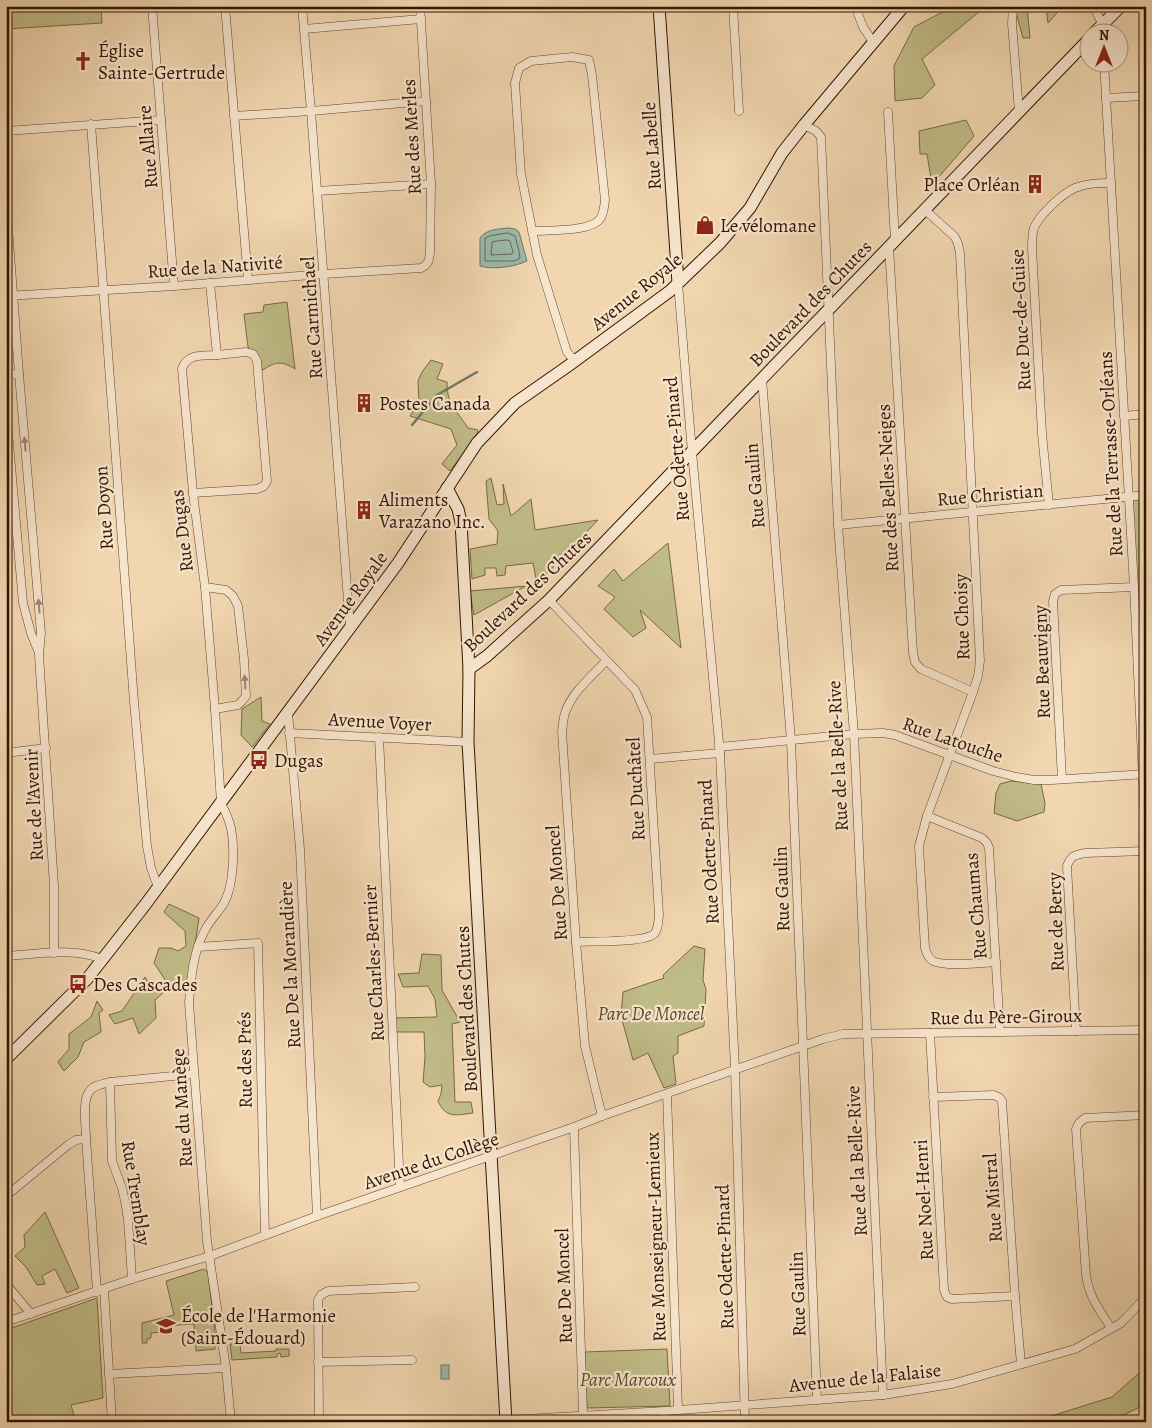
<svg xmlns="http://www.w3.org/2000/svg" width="1152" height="1428" font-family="Alegreya,serif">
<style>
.green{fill:#c0bc87;stroke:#796844}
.water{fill:#9bb9a9;stroke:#717765}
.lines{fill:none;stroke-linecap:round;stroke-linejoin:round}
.shore{stroke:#666654;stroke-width:1}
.stream{stroke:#717765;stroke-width:2.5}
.street-casing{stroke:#62442c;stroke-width:9}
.secondary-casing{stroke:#321400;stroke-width:13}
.street{stroke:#f6e4cc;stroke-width:8}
.secondary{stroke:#f6e4cc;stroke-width:11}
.oneway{fill:#9e8670}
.labels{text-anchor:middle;stroke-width:4.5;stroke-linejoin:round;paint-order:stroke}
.poi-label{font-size:19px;fill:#321400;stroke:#f6e4cc;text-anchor:start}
.street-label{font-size:19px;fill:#321400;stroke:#f6e4cc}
.park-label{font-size:19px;font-style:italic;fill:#5d4628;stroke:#f6e4cc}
</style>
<rect width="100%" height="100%" fill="#f1d6b0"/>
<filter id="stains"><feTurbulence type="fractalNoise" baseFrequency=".004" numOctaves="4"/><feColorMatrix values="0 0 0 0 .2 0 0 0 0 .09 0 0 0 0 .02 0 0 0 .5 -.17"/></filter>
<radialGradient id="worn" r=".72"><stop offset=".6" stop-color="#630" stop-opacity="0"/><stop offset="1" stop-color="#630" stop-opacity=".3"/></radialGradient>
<!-- green -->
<g class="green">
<path d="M6,6H101L102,23L6,29Z"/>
<path d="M954,6H986L922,59L935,85L922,98L895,101L894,66L914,27Z"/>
<path d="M1020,6H1059L1057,8V13L1048,23L1046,7H1027L1030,38H1023L1016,12Z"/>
<path d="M966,120L974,136L932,185L927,154H920L919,131Z"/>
<path d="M287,302L295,369C282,361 276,361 263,370L248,347L244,314L263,312L264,305Z"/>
<path d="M431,360L443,364L437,379L447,382C447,390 448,399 453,407C457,413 463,420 468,428L478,430L476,436L450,471L442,464L457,445L451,429L410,416L419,402L418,381L422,372Z"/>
<path d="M491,478L497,505L504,504L503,484L511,516L531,499L535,530L598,520L537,584L533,563L506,566L505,575L497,576L496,568H485V575L472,579L470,549L497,544L498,531L489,519L486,481Z"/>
<path d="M1146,495V774L1128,497Z"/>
<path d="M668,543L681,648L640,610L646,628L633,637L604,609L615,597L598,586L614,569L623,581Z"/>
<path d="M526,586L474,615L470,591Z"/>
<path d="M261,697L262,721L270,724L252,747L241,735L242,709Z"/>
<path d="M1011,781L1041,784L1045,803L1044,812L1017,821L994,813L996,793L1000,784Z"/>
<path d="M169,904L199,918L188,990L164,992L155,1000L156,1018L139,1034L133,1018L115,1024L109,1015L122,1011L145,977L151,988L166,981L154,963L159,948H171L178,951L186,946L185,931L164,912Z"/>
<path d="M694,946L705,949L703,980L706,989L704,1026L678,1036V1053L673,1056L676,1084L664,1088L648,1053L633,1060L621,1016L623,992L664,978L663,975Z"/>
<path d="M422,954L441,955L442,990L460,1022L452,1024L455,1102H471L473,1113C456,1115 446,1119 438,1101L441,1094L442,1085L430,1087L423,1082L425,1057L424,1032H394L395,1018L437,1017L435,999L428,986L403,987L398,974L419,973Z"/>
<path d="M97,1001L103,1010L99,1013L101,1032L84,1042L78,1057L64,1071L58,1062L69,1049V1034L91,1017Z"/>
<path d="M45,1212L79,1288L67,1293L55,1269L42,1276L45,1284L37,1285L26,1267L15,1256L25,1247L24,1235Z"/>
<path d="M204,1269L208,1273L215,1332V1349L196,1351L194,1324L163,1326L164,1332L151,1333V1338L147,1339V1343H142V1323L174,1315L166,1281Z"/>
<path d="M97,1298L103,1398L71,1405L76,1422H6V1330Z"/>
<path d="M230,1344H240L241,1353L276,1351V1349H289V1356L281,1357L280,1353L277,1354V1357L232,1360Z"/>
<path d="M667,1349L670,1406L587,1408L585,1352Z"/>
<path d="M1146,1367V1404L1109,1422H1032L1112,1397Z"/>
</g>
<!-- water -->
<g class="water">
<path d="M509,228L515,229L519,232L527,261C514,267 493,270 480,266V238C486,229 499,229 509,228Z"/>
<rect x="441" y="1365" width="8" height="14"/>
</g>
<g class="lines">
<!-- shore -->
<g class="shore">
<path d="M508,233L515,236L519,251L520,258L514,261H485V238L490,236Z"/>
<path d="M507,240L510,241L513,252L512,254L491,255L492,242Z"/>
</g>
<!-- stream -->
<path class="stream" d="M412,425L437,395L477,372"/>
<!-- street casing -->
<g class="street-casing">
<g id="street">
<path d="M152,6L174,286"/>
<path d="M225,6L248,279"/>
<path d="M302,6L311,111L350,627"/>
<path d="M733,6L739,111"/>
<path d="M855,6L863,27L873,42"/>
<path d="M1013,6L1012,24L1019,111"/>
<path d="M1093,6L1103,25V32"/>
<path d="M304,29L421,19"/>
<path d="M1104,62L1134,587L1146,843"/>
<path d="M1106,98L1144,96"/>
<path d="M888,112L895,241"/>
<path d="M234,116L311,111L426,101"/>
<path d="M91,124L134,702L147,846L151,868L158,887"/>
<path d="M804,125L816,131L821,137L838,525L854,734L883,1395"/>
<path d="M6,131L161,120"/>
<path d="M317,191L431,184"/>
<path d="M6,201L19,374L41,633L39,655L54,886V953"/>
<path d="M925,210L955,237L958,244L960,253L980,661L978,676L973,692L927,816L919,846L925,948C927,954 928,958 933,961C945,967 982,963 996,962"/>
<path d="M532,231C548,230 590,232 600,219C604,213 604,207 605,200L592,75L589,60L572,57L531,61L519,68L515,83L521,174L537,255L567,352L575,361"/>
<path d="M889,246L913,653L915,662L921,669L973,692"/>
<path d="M210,283L217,355C203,356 187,353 182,369L193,493L205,587L215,709L221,803C225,811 229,819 231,828C235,848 234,885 224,903C218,913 209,921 204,932C193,953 191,979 189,1003L207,1241L226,1368L231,1422"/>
<path d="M678,283L692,452L720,753L735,1069L745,1422"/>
<path d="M6,296L174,286L324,274L421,268C428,265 429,261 430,253L431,184L420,6"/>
<path d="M6,375L19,374"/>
<path d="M762,379L791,740L817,1400"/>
<path d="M6,409L23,603L31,633L39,653"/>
<path d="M1124,416L1146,414"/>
<path d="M193,493L257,489L264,486L267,481L257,361L253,354L246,352L217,355"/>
<path d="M1049,505L1042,434L1032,248C1032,241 1032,235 1034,228C1039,215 1063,193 1075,188C1087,183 1099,183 1111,183"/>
<path d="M838,525L1146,495"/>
<path d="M205,587L226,590L233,596L238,606L244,659L246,696L242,701L238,705L215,709"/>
<path d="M549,600L635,690L647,717L659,915C658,921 659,929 654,934C644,943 592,941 576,942"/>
<path d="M288,713L300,849L317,1216"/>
<path d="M289,733L468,742"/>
<path d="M379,737L400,1187"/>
<path d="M719,747L854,734L883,733L895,735L993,771L1016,777L1034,780H1052L1146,774"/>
<path d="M6,753L46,748"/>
<path d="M650,759L720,753"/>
<path d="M1062,779L1053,601L1055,594L1061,590L1134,587"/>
<path d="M927,816L982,838L987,843L989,848L1000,1032"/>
<path d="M198,947L258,943L265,1235"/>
<path d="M6,956C37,954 73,947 102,959"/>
<path d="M1076,1031L1067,866C1071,856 1074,855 1085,853L1146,851"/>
<path d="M930,1033L944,1290L947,1297L952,1299L1015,1296"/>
<path d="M110,1082L112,1161L122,1188L125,1201L128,1220L132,1279"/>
<path d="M667,1094L678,1409"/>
<path d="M933,1097L994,1095L1000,1098L1002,1101L1015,1296L1021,1364"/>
<path d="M602,1116L585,1046L576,942L562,732C563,726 563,719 565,713C572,692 591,677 606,661"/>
<path d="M574,1127L583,1415"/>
<path d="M86,1139L97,1292"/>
<path d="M6,1196L68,1145L76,1140L86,1139C86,1127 82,1101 89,1092C93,1085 103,1084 110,1082L194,1074"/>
<path d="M6,1284L31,1314"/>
<path d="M104,1289L112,1422"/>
<path d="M6,1322L132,1279L210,1256L317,1216L574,1127L602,1116L823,1039L843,1034L1146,1030"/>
<path d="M1111,1328C1099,1309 1089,1297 1086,1275L1076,1129L1079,1123L1085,1118L1146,1115"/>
<path d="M318,1362L412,1360"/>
<path d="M109,1374L226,1368"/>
<path d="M319,1422L318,1300L321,1295L328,1291L415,1287"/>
<path d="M475,1422L665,1411L883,1395L952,1384L1075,1349L1121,1323L1142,1301L1146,1295"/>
<path d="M665,1422V1411"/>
</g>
</g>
<!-- secondary casing -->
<g class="secondary-casing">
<g id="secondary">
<path d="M659,6L678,283"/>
<path d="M1095,32L1121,6"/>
<path d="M447,488L458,509L461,522L469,669L468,742L506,1422"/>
<path d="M469,669L487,656L549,600L1090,38"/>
<path d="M6,1059L87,979L145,905L398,563L477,443L515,403L568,366L670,291L720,243L750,208L782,153L804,125L904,6"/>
</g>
</g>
<!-- street -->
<use href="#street" class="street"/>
<!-- secondary -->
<use href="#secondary" class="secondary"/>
</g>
<!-- one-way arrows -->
<defs><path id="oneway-solid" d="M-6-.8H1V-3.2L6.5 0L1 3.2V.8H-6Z" transform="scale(1.25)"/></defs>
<g class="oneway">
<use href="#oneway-solid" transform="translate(25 444) rotate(-95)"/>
<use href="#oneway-solid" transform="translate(39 606) rotate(-95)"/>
<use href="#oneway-solid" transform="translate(245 682) rotate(-93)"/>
</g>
<!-- icons -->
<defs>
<g id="church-bare" transform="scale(1.5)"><path d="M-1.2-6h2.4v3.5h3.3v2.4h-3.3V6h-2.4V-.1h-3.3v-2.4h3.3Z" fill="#8f2418" stroke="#f6e4cc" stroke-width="2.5" paint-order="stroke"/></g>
<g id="building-bare" transform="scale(1.5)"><path d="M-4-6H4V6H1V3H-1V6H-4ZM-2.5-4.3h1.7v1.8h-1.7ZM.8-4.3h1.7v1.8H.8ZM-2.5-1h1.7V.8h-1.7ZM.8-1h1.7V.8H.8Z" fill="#8f2418" stroke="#f6e4cc" stroke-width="2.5" paint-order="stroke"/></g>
<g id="shop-bare" transform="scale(1.5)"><path d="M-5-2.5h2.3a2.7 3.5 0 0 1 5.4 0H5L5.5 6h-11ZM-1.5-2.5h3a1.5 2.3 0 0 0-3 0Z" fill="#8f2418" stroke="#f6e4cc" stroke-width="2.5" paint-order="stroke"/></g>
<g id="bus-bare" transform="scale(1.5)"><path d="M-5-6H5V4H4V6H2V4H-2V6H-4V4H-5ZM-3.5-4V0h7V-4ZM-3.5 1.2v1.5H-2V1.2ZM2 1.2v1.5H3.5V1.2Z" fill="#8f2418" stroke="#f6e4cc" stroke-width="2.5" paint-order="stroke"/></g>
<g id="school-bare" transform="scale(1.5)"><path d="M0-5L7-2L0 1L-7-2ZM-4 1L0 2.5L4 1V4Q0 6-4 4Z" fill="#8f2418" stroke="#f6e4cc" stroke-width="2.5" paint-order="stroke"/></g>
</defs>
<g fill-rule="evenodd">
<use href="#church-bare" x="83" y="61"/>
<use href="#building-bare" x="1035" y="184"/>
<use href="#shop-bare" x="705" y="225"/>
<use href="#building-bare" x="364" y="403"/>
<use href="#building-bare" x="364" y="510"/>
<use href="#bus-bare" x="259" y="760"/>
<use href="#bus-bare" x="78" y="984"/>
<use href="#school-bare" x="166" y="1326"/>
</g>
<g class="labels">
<!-- poi labels -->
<g class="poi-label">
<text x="98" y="57">Église<tspan x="98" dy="22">Sainte-Gertrude</tspan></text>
<text x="1020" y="191" text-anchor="end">Place Orléan</text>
<text x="720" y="232">Le vélomane</text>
<text x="379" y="410">Postes Canada</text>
<text x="379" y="506">Aliments<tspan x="379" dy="22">Varazano Inc.</tspan></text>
<text x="274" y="767">Dugas</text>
<text x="93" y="991">Des Cascades</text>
<text x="181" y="1322">École de l'Harmonie<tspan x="181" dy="22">(Saint-Édouard)</tspan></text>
</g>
<!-- street labels -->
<g class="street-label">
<text transform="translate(411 137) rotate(-93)" y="7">Rue des Merles</text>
<text transform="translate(651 146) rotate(-94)" y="7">Rue Labelle</text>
<text transform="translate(147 147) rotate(-95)" y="7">Rue Allaire</text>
<text transform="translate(215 266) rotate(-4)" y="7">Rue de la Nativité</text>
<text transform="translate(636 291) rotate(-39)" y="7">Avenue Royale</text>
<text transform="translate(810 303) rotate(-46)" y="7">Boulevard des Chutes</text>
<text transform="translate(311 318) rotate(-94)" y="7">Rue Carmichael</text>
<text transform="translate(1020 320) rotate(-93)" y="7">Rue Duc-de-Guise</text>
<text transform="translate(676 449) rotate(-95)" y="7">Rue Odette-Pinard</text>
<text transform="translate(1110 454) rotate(-93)" y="7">Rue de la Terrasse-Orléans</text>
<text transform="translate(754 486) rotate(-95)" y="7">Rue Gaulin</text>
<text transform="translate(887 488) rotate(-93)" y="7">Rue des Belles-Neiges</text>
<text transform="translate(990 494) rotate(-5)" y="7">Rue Christian</text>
<text transform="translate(103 508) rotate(-94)" y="7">Rue Doyon</text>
<text transform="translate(181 531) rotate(-97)" y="7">Rue Dugas</text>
<text transform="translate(527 591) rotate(-43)" y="7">Boulevard des Chutes</text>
<text transform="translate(350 598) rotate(-54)" y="7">Avenue Royale</text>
<text transform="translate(961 617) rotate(-92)" y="7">Rue Choisy</text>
<text transform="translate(1041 662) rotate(-92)" y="7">Rue Beauvigny</text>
<text transform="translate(380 721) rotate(3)" y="7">Avenue Voyer</text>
<text transform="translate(953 739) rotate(19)" y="7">Rue Latouche</text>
<text transform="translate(837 756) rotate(-93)" y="7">Rue de la Belle-Rive</text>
<text transform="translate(635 789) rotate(-93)" y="7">Rue Duchâtel</text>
<text transform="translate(33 805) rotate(-93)" y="7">Rue de l'Avenir</text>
<text transform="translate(708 852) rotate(-93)" y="7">Rue Odette-Pinard</text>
<text transform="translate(556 883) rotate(-94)" y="7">Rue De Moncel</text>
<text transform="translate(781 889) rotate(-92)" y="7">Rue Gaulin</text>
<text transform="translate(975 906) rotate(-95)" y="7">Rue Chaumas</text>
<text transform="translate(1055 922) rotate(-92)" y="7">Rue de Bercy</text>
<text transform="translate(373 963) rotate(-93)" y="7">Rue Charles-Bernier</text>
<text transform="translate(289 965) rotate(-93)" y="7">Rue De la Morandière</text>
<text transform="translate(466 1009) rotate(-93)" y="7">Boulevard des Chutes</text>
<text transform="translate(1006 1016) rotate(-1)" y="7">Rue du Père-Giroux</text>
<text transform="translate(244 1060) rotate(-91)" y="7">Rue des Prés</text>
<text transform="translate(181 1108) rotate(-94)" y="7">Rue du Manège</text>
<text transform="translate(431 1160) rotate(-19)" y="7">Avenue du Collège</text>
<text transform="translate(856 1161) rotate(-93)" y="7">Rue de la Belle-Rive</text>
<text transform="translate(137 1193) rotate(81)" y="7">Rue Tremblay</text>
<text transform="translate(992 1198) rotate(-94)" y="7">Rue Mistral</text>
<text transform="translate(923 1200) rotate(-93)" y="7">Rue Noel-Henri</text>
<text transform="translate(655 1237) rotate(-92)" y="7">Rue Monseigneur-Lemieux</text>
<text transform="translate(724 1257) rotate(-92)" y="7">Rue Odette-Pinard</text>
<text transform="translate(563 1286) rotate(-92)" y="7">Rue De Moncel</text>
<text transform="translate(797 1294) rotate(-92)" y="7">Rue Gaulin</text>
<text transform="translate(865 1377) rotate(-6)" y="7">Avenue de la Falaise</text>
</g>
<!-- park labels -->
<g class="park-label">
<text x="651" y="1020">Parc De Moncel</text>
<text x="628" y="1386">Parc Marcoux</text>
</g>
</g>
<!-- margin -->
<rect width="1152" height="1428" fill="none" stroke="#f1d6b0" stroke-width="25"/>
<rect x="8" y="8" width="1137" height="1413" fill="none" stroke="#321400" stroke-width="2.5"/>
<rect x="12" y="12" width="1127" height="1403" fill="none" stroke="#321400"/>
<!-- north arrow -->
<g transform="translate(1104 48)"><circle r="24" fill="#f6e4cc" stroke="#a8917a"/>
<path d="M0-4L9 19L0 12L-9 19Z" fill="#8f2418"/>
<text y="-8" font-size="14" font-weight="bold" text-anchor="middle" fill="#321400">N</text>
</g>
<rect width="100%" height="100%" filter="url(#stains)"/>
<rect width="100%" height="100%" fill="url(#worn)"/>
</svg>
